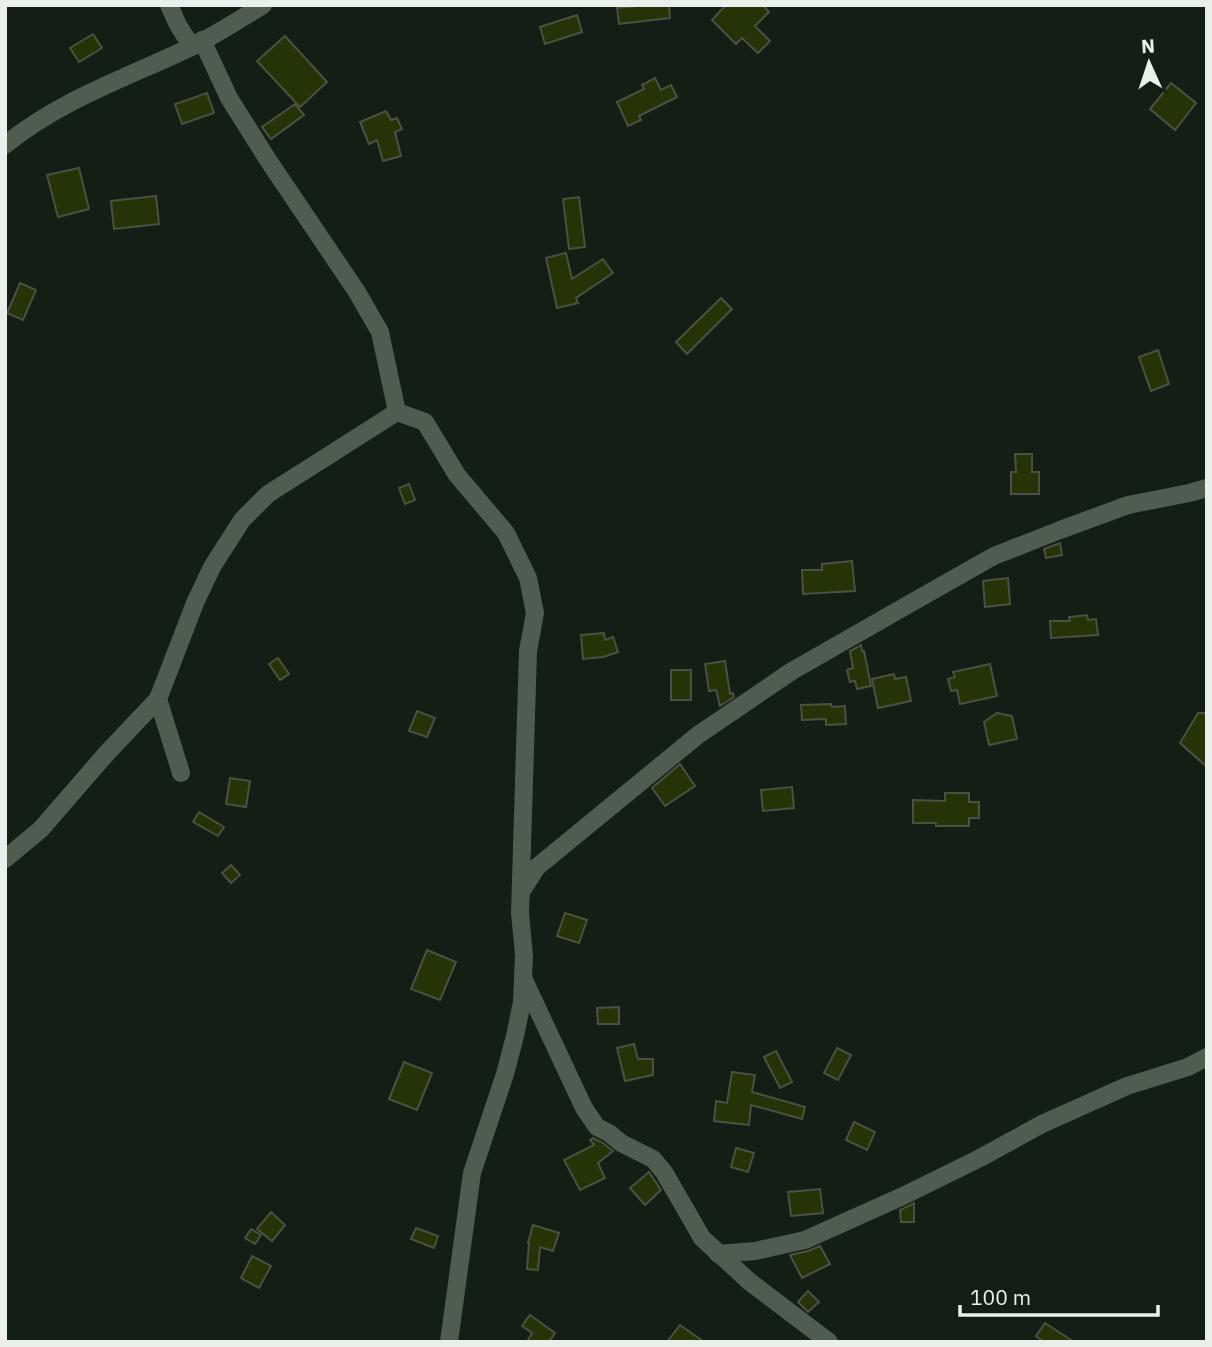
<svg xmlns="http://www.w3.org/2000/svg" width="1212" height="1347" font-family="'IBM Plex Sans',sans-serif">
<style>
.building{fill:#243406;stroke:#4b5142;stroke-width:2}
.lines{fill:none;stroke-linecap:round;stroke-linejoin:round}
.minor{stroke:#4f5c50;stroke-width:18}
</style>
<rect width="100%" height="100%" fill="#131e14"/>
<!-- building -->
<g class="building">
<path d="M646,5H669L670,18L619,24L617,8Z"/>
<path d="M726,5H763L769,12L755,26L770,41L758,53L742,38L736,44L712,20Z"/>
<path d="M577,15L582,32L545,44L540,27Z"/>
<path d="M93,34L102,48L79,62L70,48Z"/>
<path d="M285,36L327,82L300,107L257,61Z"/>
<path d="M655,78L661,90L671,85L677,97L639,116L641,120L628,126L617,102L644,89L642,85Z"/>
<path d="M1171,83L1196,103L1175,130L1150,109Z"/>
<path d="M207,93L214,113L182,124L175,104Z"/>
<path d="M295,104L304,115L271,139L262,127Z"/>
<path d="M386,111L391,120L397,118L402,129L395,132L401,156L383,161L377,140L369,144L360,122Z"/>
<path d="M79,168L89,209L58,217L47,175Z"/>
<path d="M156,196L159,224L114,229L111,201Z"/>
<path d="M579,197L585,247L569,249L563,199Z"/>
<path d="M566,253L572,279L603,259L613,273L576,298L578,303L557,308L546,258Z"/>
<path d="M20,283L36,290L23,320L7,313Z"/>
<path d="M721,298L732,309L687,354L676,342Z"/>
<path d="M1158,350L1169,384L1151,391L1139,357Z"/>
<path d="M1015,454H1032V472H1039V494H1011V472H1016Z"/>
<path d="M409,484L415,500L405,504L399,488Z"/>
<path d="M1060,543L1062,555L1046,558L1044,549Z"/>
<path d="M852,561L855,591L803,594L802,570H822V564Z"/>
<path d="M1008,578L1010,604L985,607L983,581Z"/>
<path d="M1087,615L1088,620L1096,619L1098,635L1051,638L1050,621H1070L1069,617Z"/>
<path d="M604,633L605,640L613,637L618,652L603,657L583,659L581,635Z"/>
<path d="M861,645L862,651H864L871,686L857,689L855,681L850,682L847,670L853,668L850,651Z"/>
<path d="M278,658L289,674L280,680L269,664Z"/>
<path d="M725,661L730,694L733,693L734,697L720,706L716,690L709,691L705,664Z"/>
<path d="M990,664L997,696L960,704L957,690L951,691L948,679L955,677L953,672Z"/>
<rect x="671" y="670" width="20" height="30"/>
<path d="M894,674L895,679L906,677L911,701L878,708L872,679Z"/>
<path d="M831,704L832,707L845,706L846,724L826,725V719L802,720L801,705Z"/>
<path d="M417,711L435,718L427,737L409,731Z"/>
<path d="M997,713L1012,716L1017,739L989,745L984,722Z"/>
<path d="M1198,713H1207V767L1180,743Z"/>
<path d="M680,764L695,786L665,806L652,788Z"/>
<path d="M230,778L250,781L246,807L226,804Z"/>
<path d="M792,787L794,808L763,811L761,790Z"/>
<path d="M945,793H969V802H979V818H969V826H936V823H913V800L945,801Z"/>
<path d="M199,812L224,827L218,836L193,822Z"/>
<path d="M231,865L240,875L231,883L222,873Z"/>
<path d="M565,913L587,920L579,943L557,936Z"/>
<path d="M427,950L456,962L440,1000L411,989Z"/>
<path d="M619,1007V1024H598L597,1008Z"/>
<path d="M634,1044L638,1059H653V1075L625,1081L617,1048Z"/>
<path d="M837,1048L851,1055L838,1080L824,1073Z"/>
<path d="M776,1051L792,1082L780,1088L764,1057Z"/>
<path d="M404,1062L432,1073L417,1110L389,1099Z"/>
<path d="M732,1072L755,1075L752,1092L805,1107L802,1119L751,1105L749,1125L714,1121L716,1101L727,1103Z"/>
<path d="M854,1122L875,1132L867,1150L846,1140Z"/>
<path d="M593,1138L603,1143L613,1151L598,1163L605,1178L580,1190L564,1160L594,1145L590,1140Z"/>
<path d="M736,1148L754,1153L748,1172L731,1167Z"/>
<path d="M649,1172L661,1190L645,1205L630,1188Z"/>
<path d="M820,1189L823,1213L791,1216L788,1192Z"/>
<path d="M914,1203V1222H901L900,1210Z"/>
<path d="M271,1212L285,1225L272,1241L257,1229Z"/>
<path d="M533,1225L559,1233L553,1251L540,1247L538,1270L527,1269L529,1243H528Z"/>
<path d="M416,1228L438,1236L434,1248L411,1239Z"/>
<path d="M251,1229L261,1235L255,1244L245,1238Z"/>
<path d="M820,1246L830,1264L802,1278L790,1255L808,1251Z"/>
<path d="M252,1256L271,1266L259,1288L241,1278Z"/>
<path d="M808,1291L819,1302L808,1312L798,1302Z"/>
<path d="M530,1315L555,1333L549,1342H527L532,1333L522,1326Z"/>
<path d="M1045,1323L1074,1342H1044L1036,1336Z"/>
<path d="M680,1325L704,1342H667Z"/>
</g>
<g class="lines">
<!-- minor -->
<g class="minor">
<path d="M169,5L178,25L192,47"/>
<path d="M202,40L229,98L268,160L357,292L380,332L397,412L425,422L457,475L506,533L528,578L535,613L528,651L520,913L524,955L522,1002L515,1036L505,1074L472,1173L449,1342"/>
<path d="M5,145C60,100 126,78 189,48C214,36 239,20 263,5"/>
<path d="M181,773L158,699L195,603L212,567L242,520L268,494L397,412"/>
<path d="M5,859L41,829L106,754L158,699"/>
<path d="M523,889L537,867L698,735L792,671L925,595L994,556L1060,530L1128,505L1189,493L1207,488"/>
<path d="M524,980L584,1108L597,1127L609,1133L621,1143L653,1159L664,1172L702,1238L750,1282L829,1342"/>
<path d="M718,1254L755,1251L805,1240L903,1196L980,1158L1042,1124L1127,1086L1188,1067L1207,1057"/>
</g>
</g>
<!-- border -->
<rect width="1212" height="1347" fill="none" stroke="#e8f0e9" stroke-width="14"/>
<!-- north arrow -->
<g transform="translate(1149 63) rotate(357)" stroke="#131e14" stroke-width="5" paint-order="stroke">
<path d="M0-5L12 26L0 18L-12 26Z" fill="#e8f0e9"/>
<text y="-10" font-size="19" font-weight="bold" text-anchor="middle" fill="#e8f0e9">N</text>
</g>
<!-- scale -->
<path d="M960 1305v10h198v-10" fill="none" stroke="#e8f0e9" stroke-width="3.5"/>
<text x="970" y="1305" font-size="21" fill="#e8f0e9" stroke="#131e14" stroke-width="5" paint-order="stroke">100 m</text>
</svg>
